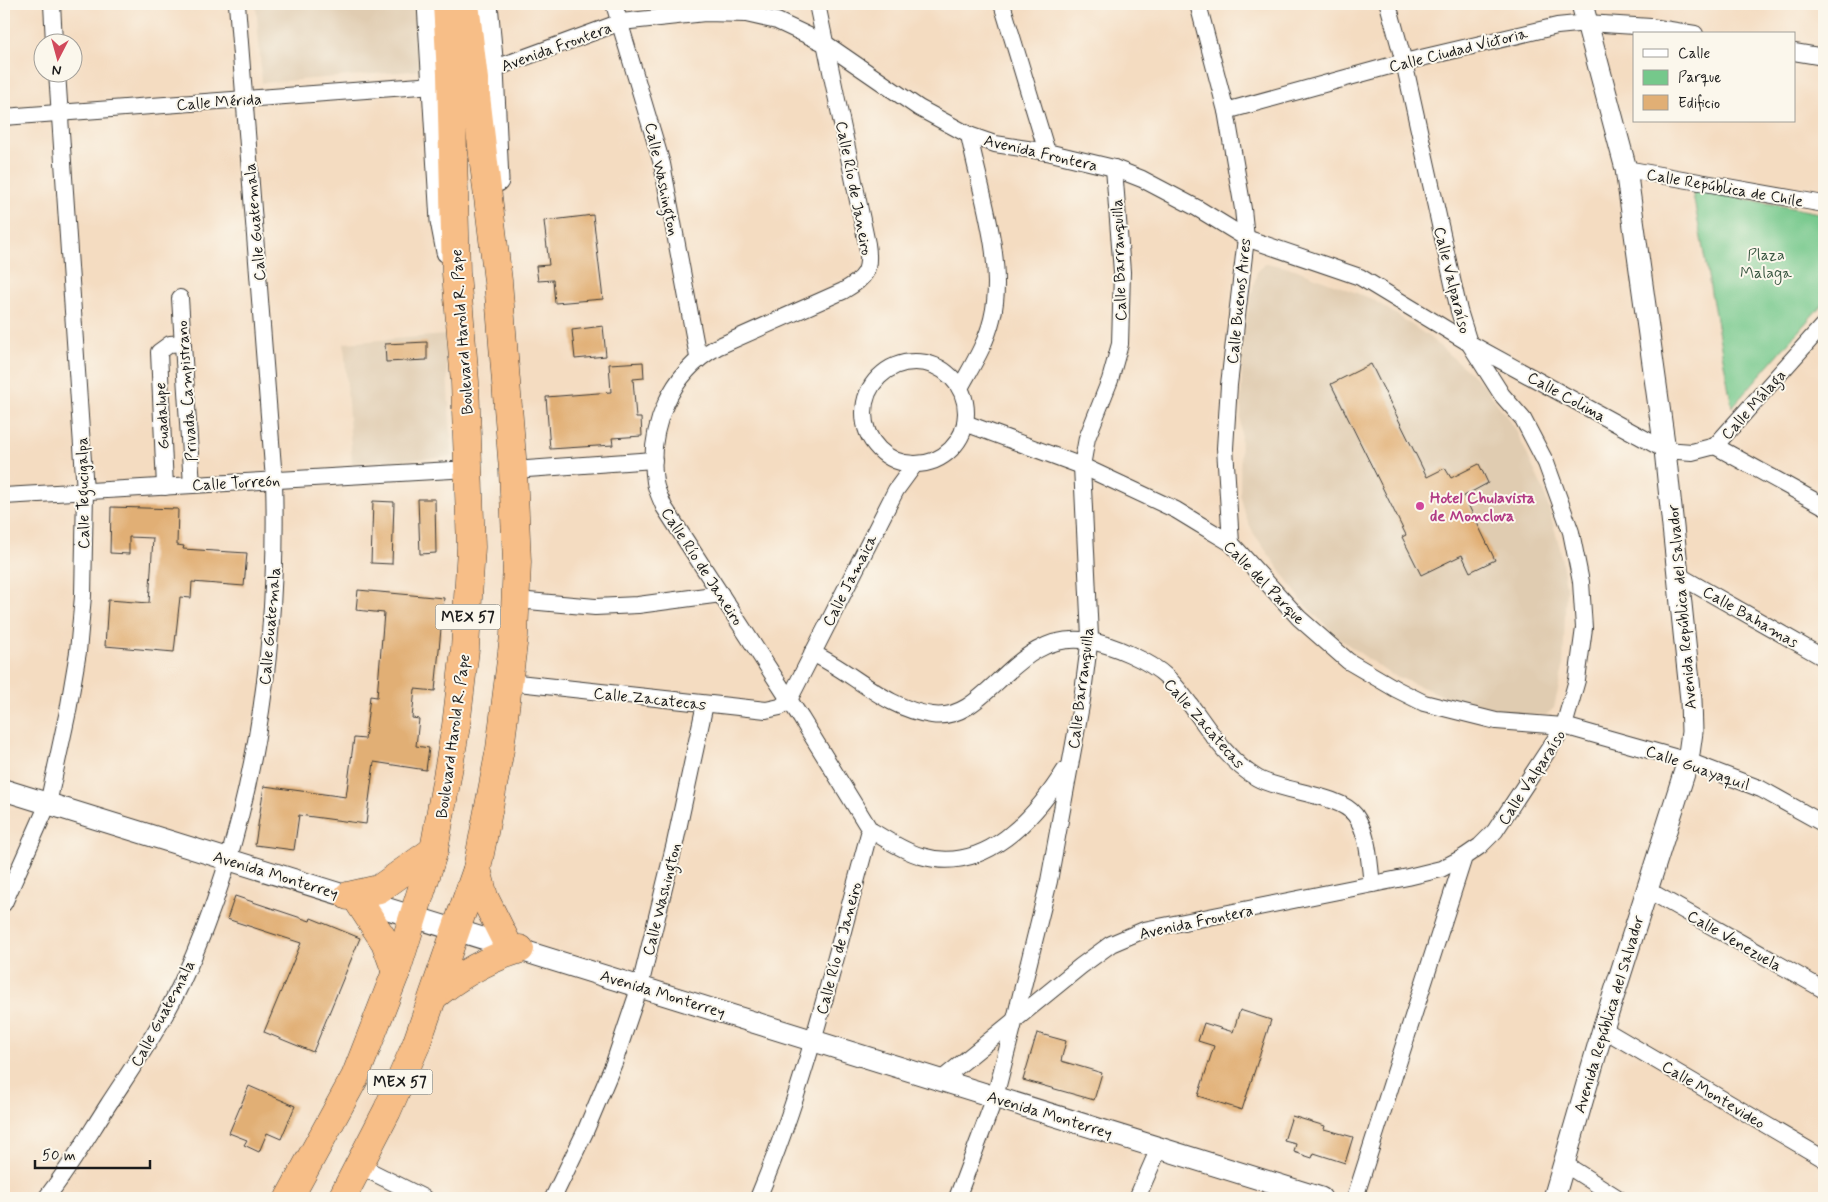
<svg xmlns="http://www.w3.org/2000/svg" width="1828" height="1202" font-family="Mynerve,sans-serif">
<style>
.built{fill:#e0ccb1}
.green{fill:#75c88b;stroke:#487254}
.building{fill:#e1af75}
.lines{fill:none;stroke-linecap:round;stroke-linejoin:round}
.minor-casing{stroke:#3c3935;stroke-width:18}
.tertiary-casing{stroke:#3c3935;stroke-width:23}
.trunk-casing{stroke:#3c3935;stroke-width:29}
.minor{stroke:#fff;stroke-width:16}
.tertiary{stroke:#fff;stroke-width:21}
.trunk{stroke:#f7be87;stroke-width:28}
.hotel-dot{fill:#d1479c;stroke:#fbf7ec;stroke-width:2}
.labels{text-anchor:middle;stroke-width:4;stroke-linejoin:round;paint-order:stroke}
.shield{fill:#fbf7ec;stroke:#5f5e5a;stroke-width:1}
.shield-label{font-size:15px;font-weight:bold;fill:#1c1c1c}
.street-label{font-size:16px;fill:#1c1c1c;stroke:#fbf7ec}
.park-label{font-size:16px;fill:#3b5843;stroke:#fbf7ec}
.hotel-label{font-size:16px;font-weight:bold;fill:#b23c85;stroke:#fbf7ec;text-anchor:start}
</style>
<rect width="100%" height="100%" fill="#fbf7ec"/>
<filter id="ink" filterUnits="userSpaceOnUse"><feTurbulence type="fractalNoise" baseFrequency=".02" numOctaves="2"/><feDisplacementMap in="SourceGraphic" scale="10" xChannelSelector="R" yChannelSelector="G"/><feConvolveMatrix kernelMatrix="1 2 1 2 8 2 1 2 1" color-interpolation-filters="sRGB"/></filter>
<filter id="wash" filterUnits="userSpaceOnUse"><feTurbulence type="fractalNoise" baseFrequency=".0096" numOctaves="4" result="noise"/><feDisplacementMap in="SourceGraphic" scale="20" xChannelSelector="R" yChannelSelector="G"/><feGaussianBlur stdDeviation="1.12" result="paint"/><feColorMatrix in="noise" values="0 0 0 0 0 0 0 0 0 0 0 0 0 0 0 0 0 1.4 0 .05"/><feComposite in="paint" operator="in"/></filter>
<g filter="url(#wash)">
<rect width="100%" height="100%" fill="#f4dcc1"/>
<!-- built -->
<g class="built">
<path d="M256,4H419L424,70L262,83Z"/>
<path d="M1266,263L1295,269L1372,299L1403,319L1429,337L1484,385L1515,428L1544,491L1560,548L1566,587L1563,668L1554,708L1546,715H1523L1448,698L1388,673L1340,639L1305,605L1254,534L1246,517L1240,494L1242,346L1246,320L1257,271Z"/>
<path d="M445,335L452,457L352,463L344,343Z"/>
</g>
<!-- green -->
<path class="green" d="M1692,189L1824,214V302L1732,407Z"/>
<g id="blocks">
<!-- building -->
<g class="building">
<path d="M593,215L603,299L555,303L553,280L538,281L536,266L549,265L544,221Z"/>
<path d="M603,326L606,356L575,359L572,330Z"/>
<path d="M427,342V360L386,362L385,344Z"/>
<path d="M643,362L644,378L633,379L636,418H641L642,436L612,438L613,445L550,449L546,397L611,392L609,364Z"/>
<path d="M1371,364L1427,477L1445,468L1451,478L1479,464L1488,483L1464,496L1495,560L1470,572L1462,555L1421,575L1402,537L1406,535L1331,384Z"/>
<path d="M418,499H435L436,553L420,554Z"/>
<path d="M373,501L394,502L392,564L371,563Z"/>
<path d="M111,507L178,509L177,545L184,546L183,549L247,553L244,586L192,582L191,598L180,597L174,652L105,646L108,600L149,603L153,538L129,537V554L110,553Z"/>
<path d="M358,590L444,598L435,691L415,689L412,718L419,719L416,746L429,748L426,770L374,762L366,824L299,815L294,850L255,845L264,786L346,797L354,738L365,739L370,696L377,697L384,613L356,610Z"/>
<path d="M235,896L310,921L311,918L360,938L313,1052L264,1032L301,943L227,919Z"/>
<path d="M1240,1010L1271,1020L1242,1110L1198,1096L1214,1046L1198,1041L1204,1023L1233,1032Z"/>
<path d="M1037,1033L1066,1041L1061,1061L1102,1073L1094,1100L1023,1080Z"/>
<path d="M249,1086L295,1106L281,1139L267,1133L259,1152L244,1145L247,1140L229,1133Z"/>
<path d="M1292,1116L1325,1126L1324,1129L1353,1137L1345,1163L1314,1153L1312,1158L1294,1152L1296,1144L1284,1141Z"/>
</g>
</g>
</g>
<g filter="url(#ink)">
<use href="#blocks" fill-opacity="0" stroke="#3c3935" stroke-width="1"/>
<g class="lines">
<!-- minor casing -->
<g class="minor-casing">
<g id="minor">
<path d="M52,4L54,42"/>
<path d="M614,4L662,164L698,357"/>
<path d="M1002,4L1047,152"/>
<path d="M1198,4L1226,111L1243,209L1246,238L1229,385L1225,448L1231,543"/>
<path d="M1794,52L1824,57"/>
<path d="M493,69L621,22L705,13L746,14L777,21L826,44L919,108L969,135L995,144L1047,152L1114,168L1142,179L1197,208L1246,238L1360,277L1469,343L1665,450L1692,452L1715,446L1824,324"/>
<path d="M1226,111L1404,62L1557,26L1587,23L1651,27L1695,34"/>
<path d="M4,117L434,85"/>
<path d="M1626,169L1824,204"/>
<path d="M180,298L192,485"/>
<circle cx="915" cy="413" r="51"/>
<path d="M960,388C972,366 986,344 992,319C1006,264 980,191 969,135"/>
<path d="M965,423L1082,466L1176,510L1199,524L1231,543L1299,618L1348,661L1396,689L1424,703L1496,721L1564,726L1688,761L1761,789L1824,824"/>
<path d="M1715,446L1824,506"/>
<path d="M513,470L654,460"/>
<path d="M165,487L159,352L170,344L183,343"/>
<path d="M4,496L469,469"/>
<path d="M1678,575L1824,658"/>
<path d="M517,600L595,607L638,605L721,594"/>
<path d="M812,653C853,672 886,709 932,715C989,723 1013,628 1089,641C1111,644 1150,661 1167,677C1199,708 1217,755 1257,778C1281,792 1339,794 1355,815C1369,834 1369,862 1372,884"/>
<path d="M509,682L766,710L780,707L789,700L896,490L915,464"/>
<path d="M870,830C886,839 903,851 921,856C985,875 1035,818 1065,770"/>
<path d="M1646,889L1824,990"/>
<path d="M4,903L48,804L68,711L78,652L83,596L85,491L57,72"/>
<path d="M1603,1029L1824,1159"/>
<path d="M941,1080L1081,966L1111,944L1144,930L1408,877L1441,869L1464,857"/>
<path d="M1563,1163L1618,1198"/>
<path d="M360,1166L424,1198"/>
<path d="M46,1198C69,1169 88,1136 108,1105C134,1065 162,1025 182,982C254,827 279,650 274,480L237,4"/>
<path d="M553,1198L585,1132L614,1063L640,986L675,843L705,704"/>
<path d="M758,1198C808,1080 836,953 870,830L801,718L664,507C661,499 656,490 655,482C647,429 670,373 717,347L843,291C866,278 871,271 867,244L817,4"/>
<path d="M957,1198L995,1097L1015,1019L1049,881L1082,700L1090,637L1082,466L1087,438L1110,380L1120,344L1122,272L1114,168"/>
<path d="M1137,1198L1159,1148"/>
<path d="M1355,1198L1464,857L1480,846L1495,831L1564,726L1577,680L1584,628L1581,582L1571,532L1546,463L1523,419L1502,395L1469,343L1459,311L1404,62L1388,4"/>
</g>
</g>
<!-- tertiary casing -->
<g class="tertiary-casing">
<g id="tertiary">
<path d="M428,4L441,221L447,252"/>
<path d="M487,4L493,69L498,181"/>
<path d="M4,790L1321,1198"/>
<path d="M1554,1198L1603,1029L1688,761L1692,732L1691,700L1665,450L1626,169L1582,4"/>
</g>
</g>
<!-- trunk casing -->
<g class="trunk-casing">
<g id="trunk">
<path d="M477,869L484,897L508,945"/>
<path d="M348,896L379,889L434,850"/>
<path d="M357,899L385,942L396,972"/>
<path d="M434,996C461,974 487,959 520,949"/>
<path d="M289,1198L355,1077L396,972L434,850L456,726L465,649L471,547L465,382L456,273L451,74L447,4"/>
<path d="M342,1198L387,1111L416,1045L477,869L500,749L514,636L517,562L513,470L498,281L465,4"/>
</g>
</g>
<!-- minor -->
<use href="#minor" class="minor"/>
<!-- tertiary -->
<use href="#tertiary" class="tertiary"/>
<!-- trunk -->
<use href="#trunk" class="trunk"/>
</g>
</g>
<!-- markers -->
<circle class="hotel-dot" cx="1420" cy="506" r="5"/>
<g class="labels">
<!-- shield labels -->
<g class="shield">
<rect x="435.5" y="604.5" width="65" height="25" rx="4"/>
<rect x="367.5" y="1069.5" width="65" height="25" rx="4"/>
</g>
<g class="shield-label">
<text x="468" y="622">MEX 57</text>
<text x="400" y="1087">MEX 57</text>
</g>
<!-- street labels -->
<g class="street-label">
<text transform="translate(556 46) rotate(-20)" y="6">Avenida Frontera</text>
<text transform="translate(1458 49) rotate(-14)" y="6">Calle Ciudad Victoria</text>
<text transform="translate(219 101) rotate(-4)" y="6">Calle Mérida</text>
<text transform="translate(1041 152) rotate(13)" y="6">Avenida Frontera</text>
<text transform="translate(663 179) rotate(78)" y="6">Calle Washington</text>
<text transform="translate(1725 187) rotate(10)" y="6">Calle República de Chile</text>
<text transform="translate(855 188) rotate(79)" y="6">Calle Río de Janeiro</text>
<text transform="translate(254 222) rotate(-95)" y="6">Calle Guatemala</text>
<text transform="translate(1118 260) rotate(-92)" y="6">Calle Barranquilla</text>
<text transform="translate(1453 280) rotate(76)" y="6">Calle Valparaíso</text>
<text transform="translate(1238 301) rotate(-84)" y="6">Calle Buenos Aires</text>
<text transform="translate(461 332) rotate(-94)" y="6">Boulevard Harold R. Pape</text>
<text transform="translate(186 391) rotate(-94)" y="6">Privada Campistrano</text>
<text transform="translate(1567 396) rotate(29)" y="6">Calle Colima</text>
<text transform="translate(1753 404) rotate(-48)" y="6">Calle Málaga</text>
<text transform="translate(161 416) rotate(-93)" y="6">Guadalupe</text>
<text transform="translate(236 482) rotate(-3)" y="6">Calle Torreón</text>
<text transform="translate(82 493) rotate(-91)" y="6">Calle Tegucigalpa</text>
<text transform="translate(703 566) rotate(57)" y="6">Calle Río de Janeiro</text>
<text transform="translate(849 580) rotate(-63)" y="6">Calle Jamaica</text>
<text transform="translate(1265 582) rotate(46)" y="6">Calle del Parque</text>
<text transform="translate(1681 607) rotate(-95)" y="6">Avenida República del Salvador</text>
<text transform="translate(1751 616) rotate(30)" y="6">Calle Bahamas</text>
<text transform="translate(269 626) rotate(-85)" y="6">Calle Guatemala</text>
<text transform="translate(1080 688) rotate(-83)" y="6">Calle Barranquilla</text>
<text transform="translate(650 698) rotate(6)" y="6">Calle Zacatecas</text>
<text transform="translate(1205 723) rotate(49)" y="6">Calle Zacatecas</text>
<text transform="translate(452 736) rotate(-82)" y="6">Boulevard Harold R. Pape</text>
<text transform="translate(1698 767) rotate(19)" y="6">Calle Guayaquil</text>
<text transform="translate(1531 777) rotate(-57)" y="6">Calle Valparaíso</text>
<text transform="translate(276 874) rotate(17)" y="6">Avenida Monterrey</text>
<text transform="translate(661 899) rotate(-76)" y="6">Calle Washington</text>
<text transform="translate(1196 921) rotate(-12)" y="6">Avenida Frontera</text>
<text transform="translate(1735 940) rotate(30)" y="6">Calle Venezuela</text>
<text transform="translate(838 948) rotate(-75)" y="6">Calle Río de Janeiro</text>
<text transform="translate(663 993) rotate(17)" y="6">Avenida Monterrey</text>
<text transform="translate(162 1013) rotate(-62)" y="6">Calle Guatemala</text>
<text transform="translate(1608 1014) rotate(-73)" y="6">Avenida República del Salvador</text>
<text transform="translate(1714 1094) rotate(31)" y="6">Calle Montevideo</text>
<text transform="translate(1050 1114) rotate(17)" y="6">Avenida Monterrey</text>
</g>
<!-- park labels -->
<g class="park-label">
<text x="1766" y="260">Plaza<tspan x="1766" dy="18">Malaga</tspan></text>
</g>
<!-- hotel labels -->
<g class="hotel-label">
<text x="1430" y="503">Hotel Chulavista<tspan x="1430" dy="18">de Monclova</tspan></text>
</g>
</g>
<!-- margin -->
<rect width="1828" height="1202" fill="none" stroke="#fbf7ec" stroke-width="20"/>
<!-- legend -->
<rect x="1633" y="32" width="162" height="90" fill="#fbf7ec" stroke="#a29f99"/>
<rect x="1643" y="49" width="25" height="8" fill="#ffffff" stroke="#a29f99"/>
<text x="1678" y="58" font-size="15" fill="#1c1c1c">Calle</text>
<rect x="1643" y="70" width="25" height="15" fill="#75c88b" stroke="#a29f99"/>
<text x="1678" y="82" font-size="15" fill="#1c1c1c">Parque</text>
<rect x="1643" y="95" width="25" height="15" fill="#e1af75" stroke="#a29f99"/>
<text x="1678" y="108" font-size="15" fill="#1c1c1c">Edificio</text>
<!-- north arrow -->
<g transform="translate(58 58) rotate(186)"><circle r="24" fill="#fbf7ec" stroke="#a29f99"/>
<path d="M0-4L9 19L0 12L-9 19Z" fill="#d1495b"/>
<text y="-8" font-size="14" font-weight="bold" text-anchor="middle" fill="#1c1c1c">N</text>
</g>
<!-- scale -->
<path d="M35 1160v8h115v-8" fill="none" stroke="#1c1c1c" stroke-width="2.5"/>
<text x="42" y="1160" font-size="15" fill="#1c1c1c" stroke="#fbf7ec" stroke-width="4" paint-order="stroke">50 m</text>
</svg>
